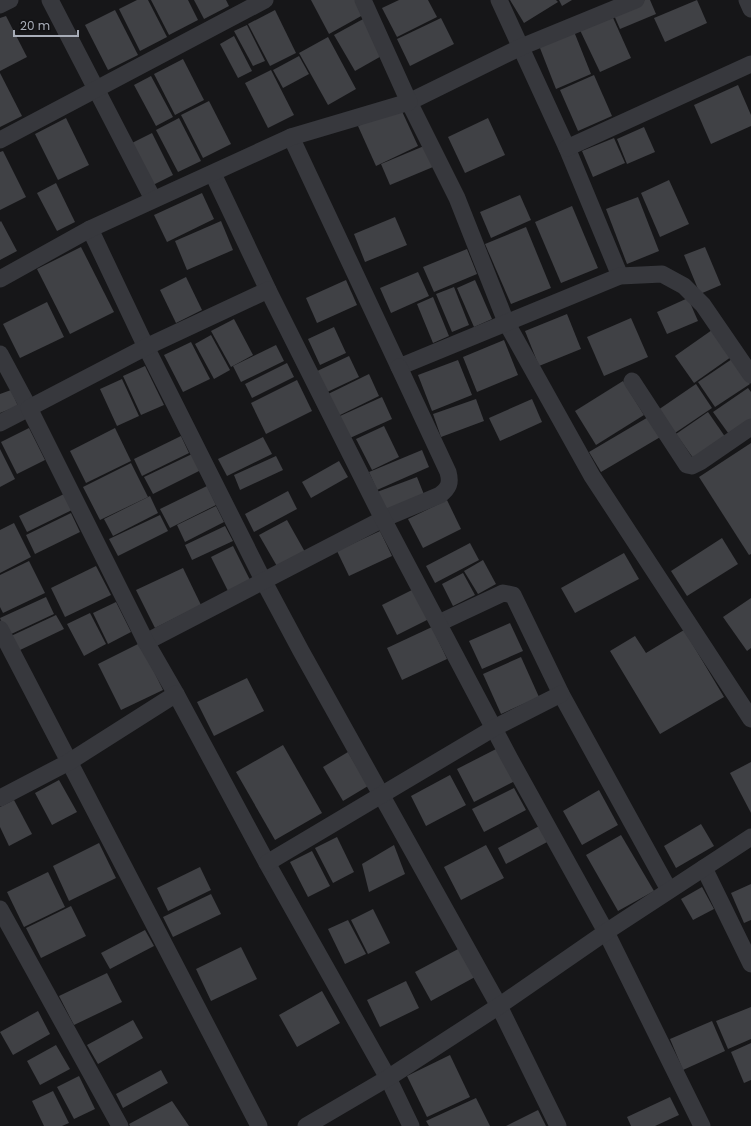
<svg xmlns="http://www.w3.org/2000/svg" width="751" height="1126" font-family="Poppins,sans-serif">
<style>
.building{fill:#404145}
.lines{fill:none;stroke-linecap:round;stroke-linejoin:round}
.street{stroke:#37383d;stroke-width:17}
</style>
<rect width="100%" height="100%" fill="#161618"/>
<!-- building -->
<g class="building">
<path d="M137,0H148L167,37L140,51L119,9Z"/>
<path d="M151,0H188L198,20L169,35Z"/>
<path d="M194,0H226L229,6L204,19Z"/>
<path d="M311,0H355L363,15L329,34Z"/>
<path d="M399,0H428L437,17L397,37L382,8Z"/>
<path d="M510,0H556L558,2L524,23Z"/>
<path d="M559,0H572L562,6Z"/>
<path d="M645,0H650L656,14L620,29L613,13Z"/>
<path d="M697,0L707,23L665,42L654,18Z"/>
<path d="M115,10L138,55L108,70L85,25Z"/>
<path d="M275,10L296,53L270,66L248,24Z"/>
<path d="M610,11L631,58L600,72L578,26Z"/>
<path d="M6,16L27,57L0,71V18Z"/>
<path d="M365,18L385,54L355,71L334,35Z"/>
<path d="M441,18L454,44L410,66L397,39Z"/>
<path d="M247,25L265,61L253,66L234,31Z"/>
<path d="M573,29L591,74L556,89L538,43Z"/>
<path d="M234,36L252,71L238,78L220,44Z"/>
<path d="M328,37L356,89L328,105L299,53Z"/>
<path d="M299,56L309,74L283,88L273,70Z"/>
<path d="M183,59L204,100L175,115L154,74Z"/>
<path d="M271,70L294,115L268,128L245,83Z"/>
<path d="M0,73L22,116L0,127Z"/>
<path d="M594,75L612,116L578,131L560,90Z"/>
<path d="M151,76L173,117L156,126L134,85Z"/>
<path d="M738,85L751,115V126L711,144L694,105Z"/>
<path d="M209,101L231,144L203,158L181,115Z"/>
<path d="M400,107L418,146L376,166L358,126Z"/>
<path d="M66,118L89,165L58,180L35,134Z"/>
<path d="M179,118L201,161L178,172L156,130Z"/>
<path d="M488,118L505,155L465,173L448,137Z"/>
<path d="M644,127L655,152L627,164L617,139Z"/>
<path d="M152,133L173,175L153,185L132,143Z"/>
<path d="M614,138L625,163L593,177L582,151Z"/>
<path d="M424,146L433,167L390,185L381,164Z"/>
<path d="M3,151L26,197L0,210V152Z"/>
<path d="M669,180L689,224L660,237L641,193Z"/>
<path d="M56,183L75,222L57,231L37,193Z"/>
<path d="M202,193L214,219L167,242L154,215Z"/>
<path d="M520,195L531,220L491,238L480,212Z"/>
<path d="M638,197L659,251L627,264L606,209Z"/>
<path d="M572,206L598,268L561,283L535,222Z"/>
<path d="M395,217L407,245L365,262L354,234Z"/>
<path d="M1,221L17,251L0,260V222Z"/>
<path d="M221,221L233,250L187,270L175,241Z"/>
<path d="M526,227L551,288L511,304L485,244Z"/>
<path d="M81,247L114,312L70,334L37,269Z"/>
<path d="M705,247L721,285L700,294L684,255Z"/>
<path d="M467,249L477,274L434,292L423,267Z"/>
<path d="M418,272L429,296L391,313L380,288Z"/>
<path d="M186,277L202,310L176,323L160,290Z"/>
<path d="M346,280L357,305L317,323L306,298Z"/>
<path d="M475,280L492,319L474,327L457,288Z"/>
<path d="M454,287L469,325L452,332L436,294Z"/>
<path d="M433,297L449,336L433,343L417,304Z"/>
<path d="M688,298L698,321L667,334L657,312Z"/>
<path d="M47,302L64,337L20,358L3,324Z"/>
<path d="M567,314L581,349L539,366L525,331Z"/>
<path d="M631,318L648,357L604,376L587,337Z"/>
<path d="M234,319L253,355L231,367L211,331Z"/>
<path d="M334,327L346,353L320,365L308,339Z"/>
<path d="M712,330L731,357L694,383L675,356Z"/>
<path d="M211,335L230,370L214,379L195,344Z"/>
<path d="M504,340L518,375L477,392L463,357Z"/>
<path d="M191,342L210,379L183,392L164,355Z"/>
<path d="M276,345L284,361L241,382L233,366Z"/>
<path d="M349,356L359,377L323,394L313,373Z"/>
<path d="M732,359L750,384L715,407L698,382Z"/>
<path d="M458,360L472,395L432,411L418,375Z"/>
<path d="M287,363L294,377L252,398L245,384Z"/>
<path d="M145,366L164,405L141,415L123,376Z"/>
<path d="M369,374L379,396L336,417L326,395Z"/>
<path d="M122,379L139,416L117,426L100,389Z"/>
<path d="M297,380L312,411L266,434L251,403Z"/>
<path d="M623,381L644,415L596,445L575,411Z"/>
<path d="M696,384L712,408L675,433L658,410Z"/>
<path d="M748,388L751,392V424L731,437L713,412Z"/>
<path d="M11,390L18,406L0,413V394Z"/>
<path d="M382,397L392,419L350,438L340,416Z"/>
<path d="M476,399L484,421L441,437L433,414Z"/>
<path d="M532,399L542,422L500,441L489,418Z"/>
<path d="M708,412L728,441L696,462L676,434Z"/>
<path d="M650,416L662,436L601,472L589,452Z"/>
<path d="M384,426L399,457L372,470L356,439Z"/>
<path d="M29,428L45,460L17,474L1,442Z"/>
<path d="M115,428L131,461L86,483L70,451Z"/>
<path d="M181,436L189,453L142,476L134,459Z"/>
<path d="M263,437L272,454L227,476L218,459Z"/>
<path d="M751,443V554L749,555L699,477Z"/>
<path d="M0,449L15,479L0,487Z"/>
<path d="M422,450L429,467L377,490L369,472Z"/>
<path d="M192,454L201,470L153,494L144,477Z"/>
<path d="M276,456L283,470L240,490L234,475Z"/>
<path d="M339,461L348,477L311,498L302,482Z"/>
<path d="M131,463L148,497L100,520L83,487Z"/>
<path d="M417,477L425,497L385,511L377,492Z"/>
<path d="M207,486L216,505L170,528L160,509Z"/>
<path d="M288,491L297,509L254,532L245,514Z"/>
<path d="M64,494L72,510L27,532L19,516Z"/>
<path d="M150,496L158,513L113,536L104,519Z"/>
<path d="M447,500L461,529L423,548L408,519Z"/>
<path d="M216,506L224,522L185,542L177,525Z"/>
<path d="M71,513L80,532L35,554L26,535Z"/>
<path d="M160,515L168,531L118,556L109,539Z"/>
<path d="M287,520L305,552L278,568L259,535Z"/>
<path d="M14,523L31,557L0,573V530Z"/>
<path d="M225,526L233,541L192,560L185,545Z"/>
<path d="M380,531L392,556L349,576L337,551Z"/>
<path d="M722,538L738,564L687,596L671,571Z"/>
<path d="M470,543L479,560L435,583L426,566Z"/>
<path d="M233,546L250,580L228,591L211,557Z"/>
<path d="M624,553L639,579L575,613L561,588Z"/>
<path d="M483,560L496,584L478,594L464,571Z"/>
<path d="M29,561L45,593L3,613L0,607V575Z"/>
<path d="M96,566L111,595L65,617L51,588Z"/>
<path d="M183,568L201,605L155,628L136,590Z"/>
<path d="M463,573L475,595L453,606L442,584Z"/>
<path d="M414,589L429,619L397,635L382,605Z"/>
<path d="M46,597L54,614L7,636L0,618Z"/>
<path d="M751,598V648L747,651L723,617Z"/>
<path d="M116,602L131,632L108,644L93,613Z"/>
<path d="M90,613L106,644L84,656L67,624Z"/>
<path d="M56,615L64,629L18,651L11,636Z"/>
<path d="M510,623L523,651L482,669L469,641Z"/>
<path d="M432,627L447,659L402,680L387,648Z"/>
<path d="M684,630L724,697L660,734L610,651L635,636L646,653Z"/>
<path d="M140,643L163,690L121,710L98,664Z"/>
<path d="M521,657L539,697L501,714L483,674Z"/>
<path d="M247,678L264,711L214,736L197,702Z"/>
<path d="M283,745L322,813L275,840L236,772Z"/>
<path d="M498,748L515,781L474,802L457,769Z"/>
<path d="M348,752L368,786L343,801L323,767Z"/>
<path d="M751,762V813L730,773Z"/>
<path d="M450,775L466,805L426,826L411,796Z"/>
<path d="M59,780L77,812L52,825L35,793Z"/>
<path d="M514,788L526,810L484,832L472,809Z"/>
<path d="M599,790L618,825L582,845L563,811Z"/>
<path d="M14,800L32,834L9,846L0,827V807Z"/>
<path d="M701,824L714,846L676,868L664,846Z"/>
<path d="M541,825L549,841L506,864L498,848Z"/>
<path d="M621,835L654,891L618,911L586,855Z"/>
<path d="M337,837L354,872L333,883L315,848Z"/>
<path d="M99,843L116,878L69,901L53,866Z"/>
<path d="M394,845L405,874L369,892L362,864Z"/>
<path d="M486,845L504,878L461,900L444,867Z"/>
<path d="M312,851L330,886L308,897L290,862Z"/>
<path d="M200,867L211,890L168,911L157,888Z"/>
<path d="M48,872L65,907L24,927L7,892Z"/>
<path d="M751,884V920L744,923L731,893Z"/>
<path d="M702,887L714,909L693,920L681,899Z"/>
<path d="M211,894L221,914L173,937L163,917Z"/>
<path d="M71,906L86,936L41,958L26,928Z"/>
<path d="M373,909L390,943L368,954L351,920Z"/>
<path d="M348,920L366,954L345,964L328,929Z"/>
<path d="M145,930L154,946L110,969L101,953Z"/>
<path d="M241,947L257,979L211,1001L196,969Z"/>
<path d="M460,948L475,977L431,1001L415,972Z"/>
<path d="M107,973L122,1002L74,1025L59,996Z"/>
<path d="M406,981L419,1008L380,1027L367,1000Z"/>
<path d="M322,991L340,1023L297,1047L279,1015Z"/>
<path d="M751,1007V1039L728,1049L716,1021Z"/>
<path d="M38,1011L50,1034L13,1055L0,1032Z"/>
<path d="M133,1020L143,1038L98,1064L87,1045Z"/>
<path d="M712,1021L725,1051L683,1070L670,1039Z"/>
<path d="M751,1043V1080L744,1083L731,1052Z"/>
<path d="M56,1045L70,1069L40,1085L27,1061Z"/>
<path d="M450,1055L470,1097L427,1117L407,1076Z"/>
<path d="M161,1070L168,1083L123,1108L116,1094Z"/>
<path d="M79,1076L95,1109L74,1119L57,1087Z"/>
<path d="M53,1091L69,1123L62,1126H44L32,1101Z"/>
<path d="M670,1097L679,1115L655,1126H631L627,1117Z"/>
<path d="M476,1098L490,1126H429L426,1121Z"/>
<path d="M172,1101L189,1126H130L129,1124Z"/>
<path d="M538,1110L546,1126H506Z"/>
</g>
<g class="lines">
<!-- street -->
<g class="street">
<path d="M50,0L153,199"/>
<path d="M499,0L567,148L620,276"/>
<path d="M636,0L521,47L409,102L457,198L506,322L592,476L751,719"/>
<path d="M747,0L751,9"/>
<path d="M0,5L10,0"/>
<path d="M291,137L399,367L620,276L662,274L684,286L703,305L751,375"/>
<path d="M0,140L265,0"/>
<path d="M567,148L751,64"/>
<path d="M213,174L268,290"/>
<path d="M90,229L146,347L263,580L301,651L499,1006L558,1126"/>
<path d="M0,279L90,229L291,137L409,102L363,0"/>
<path d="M0,354L29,408L0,423"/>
<path d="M632,381L687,465L692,466L700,462L751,427"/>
<path d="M439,623L503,593L513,595L561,694L669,890"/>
<path d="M0,629L259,1126"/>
<path d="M146,642L383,519L440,495C449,488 451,483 448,472L399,367"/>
<path d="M176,694L146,642L29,408L146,347L268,290L383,519L510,759L606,932L702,1126"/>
<path d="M0,798L69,762L176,694L267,863L388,1078L411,1126"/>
<path d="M267,863L494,728L561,694"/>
<path d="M704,868L751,964"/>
<path d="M0,909L120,1126"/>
<path d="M306,1126L388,1078L499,1006L606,932L751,837"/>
</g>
</g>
<!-- scale -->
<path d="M14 30v6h64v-6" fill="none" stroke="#a8adb8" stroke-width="2"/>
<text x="20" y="30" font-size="12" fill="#a8adb8" stroke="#111113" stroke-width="3" paint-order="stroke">20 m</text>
</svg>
